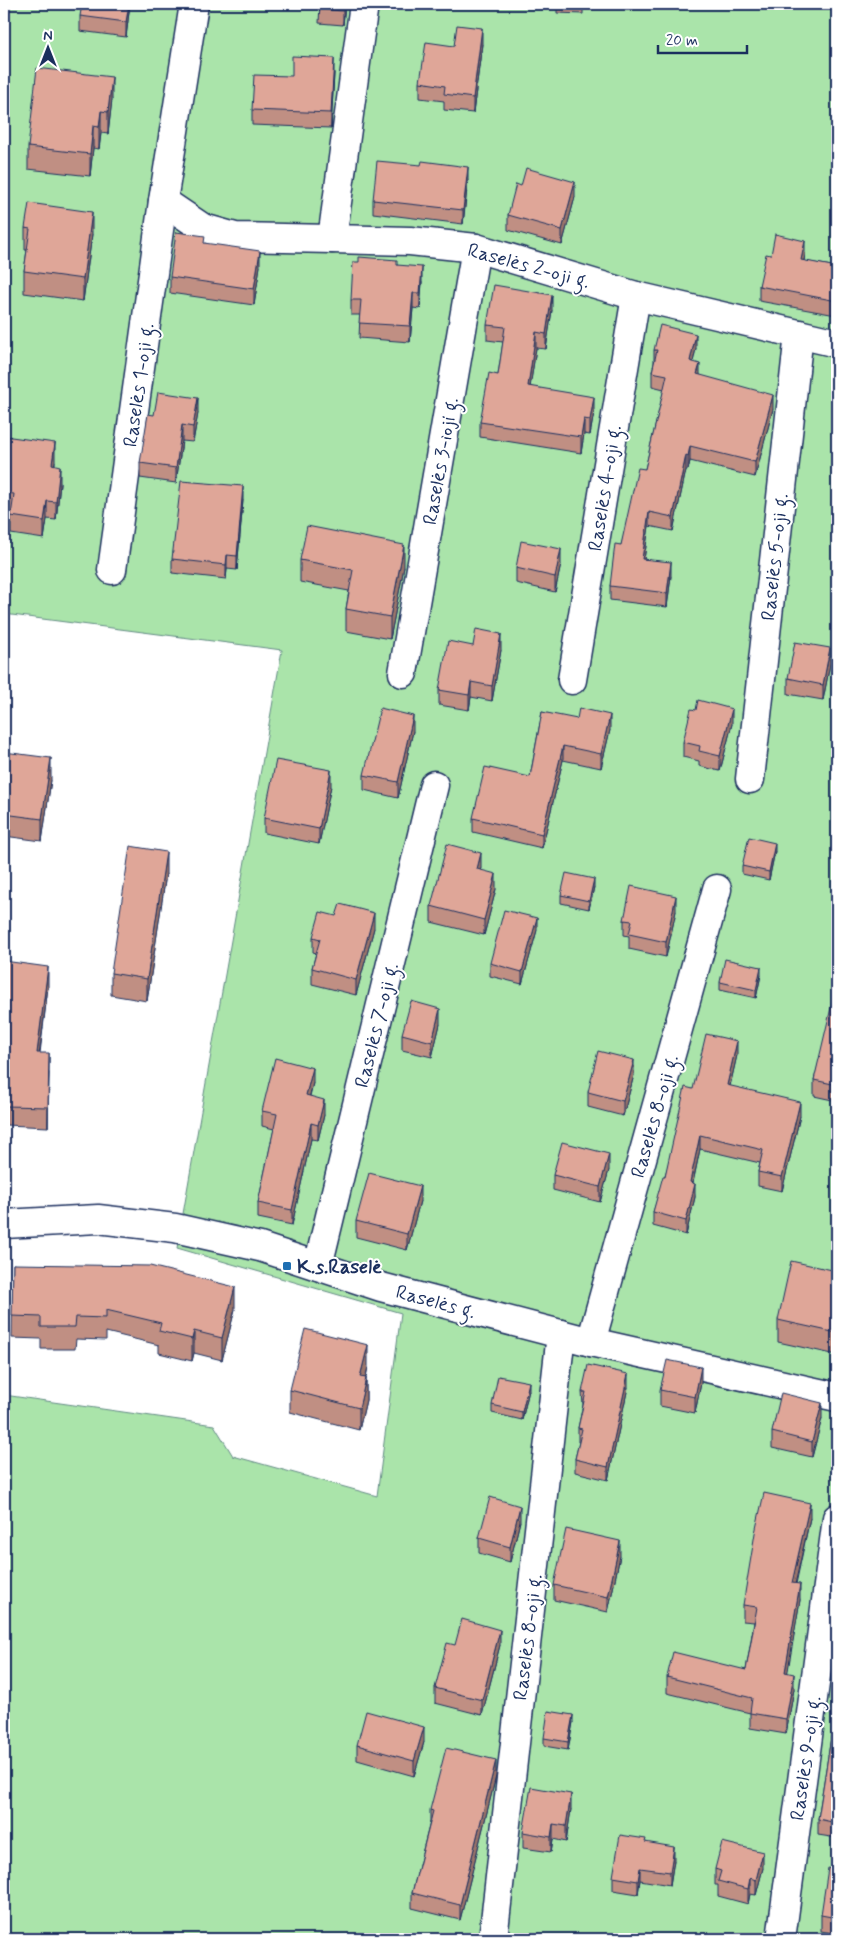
<svg xmlns="http://www.w3.org/2000/svg" width="841" height="1943" font-family="Mynerve,sans-serif">
<style>
.green{fill:#aae4aa;stroke:#628a84}
.lines{fill:none;stroke-linecap:round;stroke-linejoin:round}
.minor-casing{stroke:#1b2f5e;stroke-width:31}
.minor{stroke:#fff;stroke-width:28}
.wall{fill:#c08f83;stroke:#1b2f5e}
.shaded-wall{fill:#9c746a;stroke:#1b2f5e}
.building{fill:#dfa698;stroke:#1b2f5e}
.poi-dot{fill:#1f6fb2;stroke:#fff;stroke-width:2}
.labels{text-anchor:middle;stroke-width:4;stroke-linejoin:round;paint-order:stroke}
.street-label{font-size:20px;fill:#1b2f5e;stroke:#fff}
.poi-label{font-size:20px;font-weight:bold;fill:#1b2f5e;stroke:#fff;text-anchor:start}
</style>
<rect width="100%" height="100%" fill="#fff"/>
<filter id="ink" filterUnits="userSpaceOnUse"><feTurbulence type="fractalNoise" baseFrequency=".02" numOctaves="2"/><feDisplacementMap in="SourceGraphic" scale="10" xChannelSelector="R" yChannelSelector="G"/><feConvolveMatrix kernelMatrix="1 2 1 2 8 2 1 2 1" color-interpolation-filters="sRGB"/></filter>
<g filter="url(#ink)">
<!-- green -->
<path class="green" d="M4,4H837V1939H4V1395L214,1425L233,1456L377,1496L401,1313L177,1248L282,650L4,614Z"/>
<g class="lines">
<!-- minor casing -->
<g class="minor-casing">
<g id="minor">
<path d="M194,4L163,201L203,228L235,237L332,239"/>
<path d="M364,4L332,239L410,241L476,248L636,296L837,343"/>
<path d="M112,570L163,201"/>
<path d="M403,673L476,248"/>
<path d="M572,680L636,296"/>
<path d="M750,779L799,334"/>
<path d="M4,1224L98,1219L175,1228L260,1247L381,1287L591,1342L837,1397"/>
<path d="M318,1266L434,785"/>
<path d="M591,1342L717,889"/>
<path d="M493,1939L561,1334"/>
<path d="M781,1939L837,1518"/>
</g>
</g>
<!-- minor -->
<use href="#minor" class="minor"/>
</g>
<!-- wall -->
<g class="wall">
<path d="M130,4L126,37L80,31V16Z"/>
<path d="M320,4H345L343,25L319,23Z"/>
<path d="M557,4H583V14L557,13Z"/>
<path d="M482,44L473,113L444,110V101L420,98V82L454,46Z"/>
<path d="M334,73L331,128L252,125V110L292,76Z"/>
<path d="M112,99L108,134L101,133L99,149L93,148L90,176L28,169V147Z"/>
<path d="M468,180L463,224L373,213V200Z"/>
<path d="M521,186L575,197L562,245L508,230V215Z"/>
<path d="M25,228L92,234L83,301L24,293V271L27,250H25Z"/>
<path d="M205,243L260,266L254,305L170,293V277Z"/>
<path d="M771,255H805L804,261L837,267V321H836V315L759,301V286Z"/>
<path d="M397,265L422,282L420,309L413,308L410,342L359,338L360,315H351V300Z"/>
<path d="M552,310L546,349L536,348L530,386L594,412L590,435L584,434L581,453L480,437V422L498,375L503,342L487,340V325Z"/>
<path d="M696,348L693,362L700,375L773,409L755,477L690,461L688,470H686L673,531L649,526L644,559L671,576L667,607L610,600V586L621,545L645,469L664,389L652,386V372L654,363V350Z"/>
<path d="M198,413L193,442L182,441L176,483L140,478V463L154,415Z"/>
<path d="M4,436L55,461V465L60,484L56,520L47,519L44,539L11,534V512L5,511V493L6,484H4Z"/>
<path d="M243,500L237,570L227,569L226,579L172,573V559Z"/>
<path d="M300,560L404,567L390,639L346,631V609L349,591L300,582Z"/>
<path d="M561,564L555,592L516,583V568Z"/>
<path d="M473,646L501,650L492,701L471,697L469,710L439,705V690Z"/>
<path d="M830,664L823,700L788,694V678Z"/>
<path d="M542,712L610,730L601,768L563,760L542,848L473,832V818L530,777Z"/>
<path d="M732,724L720,771L699,766V761L683,757V742Z"/>
<path d="M413,731L398,798L364,790V775Z"/>
<path d="M4,752L51,780L42,841L4,836Z"/>
<path d="M331,786L319,844L264,833V818Z"/>
<path d="M775,851L769,880L742,874V866Z"/>
<path d="M481,868L480,870L496,889L484,935L431,922V906Z"/>
<path d="M166,874L147,1001L111,995V973Z"/>
<path d="M594,887L589,909L561,903V895Z"/>
<path d="M676,911L666,957L629,949V936L624,935V920Z"/>
<path d="M374,928L356,995L312,984V968L316,953L313,952V937Z"/>
<path d="M537,930L522,984L490,976V963Z"/>
<path d="M4,961L48,987L40,1053L49,1073L48,1127L6,1125V1094H4Z"/>
<path d="M761,975L756,998L720,990V982Z"/>
<path d="M837,996V1101L814,1096V1080Z"/>
<path d="M440,1024L432,1057L402,1050V1034Z"/>
<path d="M737,1055L730,1086L800,1116L782,1191L758,1186V1172L760,1163L700,1149L693,1183L695,1197L686,1235L653,1226V1212L693,1089Z"/>
<path d="M634,1075L623,1116L588,1107V1092Z"/>
<path d="M313,1083L310,1096L324,1115L318,1140L311,1139L292,1225L258,1218V1203L274,1129L262,1126V1111Z"/>
<path d="M609,1170L600,1202L553,1190V1175Z"/>
<path d="M420,1201L407,1250L356,1237V1221Z"/>
<path d="M13,1264L235,1309L222,1360L194,1353L192,1361L159,1353V1345L106,1332V1340L76,1339L75,1349H41V1339L12,1338Z"/>
<path d="M837,1271V1355L778,1342V1320Z"/>
<path d="M368,1367L366,1378V1400L359,1430L290,1412V1390Z"/>
<path d="M701,1383L695,1413L660,1406V1390Z"/>
<path d="M628,1387L608,1480L575,1472V1459L579,1442H578V1428L583,1405L582,1392Z"/>
<path d="M529,1390L522,1420L492,1413V1405Z"/>
<path d="M822,1418L812,1457L772,1448V1432Z"/>
<path d="M810,1518L796,1584L800,1600L787,1673L794,1689L786,1734L750,1728V1713L667,1693V1677L746,1670L754,1622L743,1621V1605Z"/>
<path d="M520,1521L510,1562L479,1553V1538Z"/>
<path d="M620,1556L608,1612L554,1600V1585Z"/>
<path d="M455,1645H500L482,1715L435,1703V1688Z"/>
<path d="M837,1700V1838L818,1835V1819Z"/>
<path d="M573,1722L568,1750L544,1746V1738Z"/>
<path d="M424,1742L414,1776L357,1760V1745Z"/>
<path d="M496,1776L460,1920L412,1908V1893L430,1822V1810Z"/>
<path d="M571,1809L566,1842L553,1839L551,1852L523,1848V1832Z"/>
<path d="M646,1842L674,1860L670,1885L640,1880L638,1894L613,1890V1877Z"/>
<path d="M763,1868L756,1895L750,1894L748,1904L718,1896V1885H715V1869Z"/>
<path d="M837,1870V1934L821,1931V1915Z"/>
</g>
<!-- shaded-wall -->
<g class="shaded-wall">
<path d="M129,4H130L126,37V22Z"/>
<path d="M344,4H345L343,25V11Z"/>
<path d="M482,28V44L473,113V98Z"/>
<path d="M334,58V73L331,128V113Z"/>
<path d="M112,77V99L108,134V112Z"/>
<path d="M101,111V133L99,149V127Z"/>
<path d="M93,126V148L90,176V154Z"/>
<path d="M468,167V180L463,224V210Z"/>
<path d="M575,182V197L562,245V230Z"/>
<path d="M92,212V234L83,301V279Z"/>
<path d="M805,241V255L801,275V260Z"/>
<path d="M260,251V266L254,305V289Z"/>
<path d="M422,267V282L420,309V293Z"/>
<path d="M413,293V308L410,342V326Z"/>
<path d="M552,295V310L546,349V334Z"/>
<path d="M536,332V348L528,401V386Z"/>
<path d="M696,334V348L690,376V361Z"/>
<path d="M700,364V378L697,374Z"/>
<path d="M773,395V409L755,477V462Z"/>
<path d="M594,397V412L590,435V420Z"/>
<path d="M198,398V413L193,442V427Z"/>
<path d="M584,419V434L581,453V437Z"/>
<path d="M182,425V441L176,483V468Z"/>
<path d="M55,443V461L52,482V464Z"/>
<path d="M690,446V461L688,470V456Z"/>
<path d="M686,455V470L673,531V517Z"/>
<path d="M60,466V484L56,520V502Z"/>
<path d="M243,486V500L237,570V556Z"/>
<path d="M47,501V519L44,539V521Z"/>
<path d="M649,512V526L642,573V559Z"/>
<path d="M404,545V567L390,639V617Z"/>
<path d="M561,549V564L555,592V577Z"/>
<path d="M227,555V569L226,579V565Z"/>
<path d="M671,562V576L667,607V593Z"/>
<path d="M501,634V650L492,701V686Z"/>
<path d="M830,648V664L823,700V685Z"/>
<path d="M471,682V697L469,710V695Z"/>
<path d="M732,709V724L720,771V756Z"/>
<path d="M610,715V730L601,768V754Z"/>
<path d="M413,716V731L398,798V782Z"/>
<path d="M563,746V760L542,848V834Z"/>
<path d="M51,758V780L42,841V819Z"/>
<path d="M331,770V786L319,844V829Z"/>
<path d="M775,843V851L769,880V872Z"/>
<path d="M166,852V874L147,1001V979Z"/>
<path d="M481,853V868L477,884V869Z"/>
<path d="M496,874V889L484,935V920Z"/>
<path d="M594,879V887L589,909V901Z"/>
<path d="M676,896V911L666,957V942Z"/>
<path d="M374,913V928L356,995V980Z"/>
<path d="M537,918V930L522,984V972Z"/>
<path d="M48,967V987L37,1072V1053Z"/>
<path d="M761,967V975L756,998V990Z"/>
<path d="M440,1009V1024L432,1057V1042Z"/>
<path d="M737,1041V1055L727,1099V1085Z"/>
<path d="M49,1053V1073L48,1127V1107Z"/>
<path d="M634,1060V1075L623,1116V1101Z"/>
<path d="M313,1068V1083L306,1110V1095Z"/>
<path d="M324,1100V1115L318,1140V1125Z"/>
<path d="M800,1102V1116L782,1191V1177Z"/>
<path d="M311,1123V1139L292,1225V1210Z"/>
<path d="M700,1135V1149L690,1196V1182Z"/>
<path d="M609,1154V1170L600,1202V1187Z"/>
<path d="M695,1184V1197L686,1235V1221Z"/>
<path d="M420,1186V1201L407,1250V1234Z"/>
<path d="M235,1287V1309L222,1360V1338Z"/>
<path d="M194,1331V1353L192,1361V1339Z"/>
<path d="M368,1345V1367L360,1399V1377Z"/>
<path d="M701,1367V1383L695,1413V1397Z"/>
<path d="M628,1374V1387L608,1480V1467Z"/>
<path d="M366,1378V1400L359,1430V1408Z"/>
<path d="M529,1382V1390L522,1420V1412Z"/>
<path d="M822,1403V1418L812,1457V1442Z"/>
<path d="M810,1503V1518L792,1598V1583Z"/>
<path d="M520,1506V1521L510,1562V1547Z"/>
<path d="M620,1541V1556L608,1612V1597Z"/>
<path d="M800,1584V1600L785,1688V1672Z"/>
<path d="M500,1630V1645L482,1715V1700Z"/>
<path d="M794,1674V1689L786,1734V1719Z"/>
<path d="M573,1715V1722L568,1750V1742Z"/>
<path d="M424,1727V1742L414,1776V1761Z"/>
<path d="M496,1760V1776L460,1920V1905Z"/>
<path d="M571,1794V1809L566,1842V1826Z"/>
<path d="M553,1824V1839L551,1852V1837Z"/>
<path d="M674,1847V1860L670,1885V1872Z"/>
<path d="M763,1852V1868L756,1895V1880Z"/>
<path d="M640,1868V1880L638,1894V1881Z"/>
<path d="M750,1878V1894L748,1904V1889Z"/>
</g>
<!-- building -->
<g class="building">
<path d="M82,4H129L126,22L80,16Z"/>
<path d="M320,4H344L343,11L319,9Z"/>
<path d="M457,25L482,28L473,98L444,94L445,86L420,82L426,42L454,46Z"/>
<path d="M292,56L334,58L331,113L252,110L254,75L292,76Z"/>
<path d="M37,68L112,77L108,112L101,111L99,127L93,126L90,154L28,147Z"/>
<path d="M377,161L421,165L422,161L468,167L463,210L373,200Z"/>
<path d="M526,168L575,182L562,230L508,215L516,184L521,186Z"/>
<path d="M29,203L92,212L83,279L24,271L30,229L25,228Z"/>
<path d="M176,232L205,236L204,243L260,251L254,289L170,277Z"/>
<path d="M775,234L805,241L801,260L837,267V307H836L837,301L759,286L766,254L771,255Z"/>
<path d="M359,257L397,260V265L422,267L420,293H413L410,326L359,323L361,300H351L353,262H359Z"/>
<path d="M494,285L552,295L546,334L536,332L528,386L594,397L590,420L584,419L581,437L480,422L489,373L498,375L505,327L487,325Z"/>
<path d="M660,325L696,334L690,361L700,364L697,374L773,395L755,462L690,446L688,456L686,455L673,517L649,512L642,559L671,562L667,593L610,586L615,544L621,545L638,468L645,469L667,375L652,372L657,350H654Z"/>
<path d="M158,392L198,398L193,427L182,425L176,468L140,463L148,414L154,415Z"/>
<path d="M4,436L55,443L52,464L60,466L56,502L47,501L44,521L11,516L14,494L5,493L8,467L4,466Z"/>
<path d="M181,481L243,486L237,556L227,555L226,565L172,559Z"/>
<path d="M307,526L404,545L390,617L346,609L353,570L300,560Z"/>
<path d="M521,541L561,549L555,577L516,568Z"/>
<path d="M476,629L501,634L492,686L471,682L469,695L439,690L448,641L473,646Z"/>
<path d="M795,642L830,648L823,685L788,678Z"/>
<path d="M698,700L732,709L720,756L699,751L700,746L683,742L691,709L696,710Z"/>
<path d="M380,708L413,716L398,782L364,775Z"/>
<path d="M579,708L610,715L601,754L563,746L542,834L473,818L485,767L530,777L542,712L577,719Z"/>
<path d="M4,752L51,758L42,819L4,814Z"/>
<path d="M276,760L331,770L319,829L264,818Z"/>
<path d="M749,837L775,843L769,872L742,866Z"/>
<path d="M447,844L481,853L477,869L496,874L484,920L431,906Z"/>
<path d="M130,846L166,852L147,979L111,973Z"/>
<path d="M566,873L594,879L589,901L561,895Z"/>
<path d="M631,886L676,896L666,942L629,934L632,921L624,920Z"/>
<path d="M340,904L374,913L356,980L312,968L320,939L313,937L320,912L336,916Z"/>
<path d="M504,910L537,918L522,972L490,963Z"/>
<path d="M725,959L761,967L756,990L720,982Z"/>
<path d="M4,961L48,967L37,1053H49L48,1107L6,1106L7,1074H4Z"/>
<path d="M834,995L837,996V1085L814,1080Z"/>
<path d="M411,1001L440,1009L432,1042L402,1034Z"/>
<path d="M706,1034L737,1041L727,1085L800,1102L782,1177L758,1172L763,1150L700,1135L690,1182L695,1184L686,1221L653,1212L663,1176H665L685,1087L693,1089Z"/>
<path d="M598,1051L634,1060L623,1101L588,1092Z"/>
<path d="M275,1058L313,1068L306,1095L324,1100L318,1125L311,1123L292,1210L258,1203L277,1114L262,1111Z"/>
<path d="M562,1142L609,1154L600,1187L553,1175Z"/>
<path d="M369,1173L420,1186L407,1234L356,1221Z"/>
<path d="M791,1261L837,1271V1333L778,1320Z"/>
<path d="M13,1264L150,1266L235,1287L222,1338L194,1331L192,1339L159,1331L161,1323L106,1310V1318L76,1317L75,1327H41V1317L12,1316Z"/>
<path d="M305,1329L368,1345L360,1377L366,1378L359,1408L290,1390Z"/>
<path d="M667,1360L701,1367L695,1397L660,1390Z"/>
<path d="M588,1365L628,1374L608,1467L575,1459L582,1429L578,1428L586,1392H582Z"/>
<path d="M498,1376L529,1382L522,1412L492,1405Z"/>
<path d="M781,1393L822,1403L812,1442L772,1432Z"/>
<path d="M764,1493L810,1503L792,1583L800,1584L785,1672L794,1674L786,1719L750,1713L752,1698L667,1677L673,1652L746,1670L757,1607L743,1605L755,1533Z"/>
<path d="M490,1497L520,1506L510,1547L479,1538Z"/>
<path d="M566,1529L620,1541L608,1597L554,1585Z"/>
<path d="M462,1619L500,1630L482,1700L435,1688L447,1643L455,1645Z"/>
<path d="M837,1700V1823L818,1819Z"/>
<path d="M366,1711L424,1727L414,1761L357,1745Z"/>
<path d="M548,1711L573,1715L568,1742L544,1738Z"/>
<path d="M446,1748L496,1760L460,1905L412,1893L433,1811L430,1810Z"/>
<path d="M531,1787L571,1794L566,1826L553,1824L551,1837L523,1832Z"/>
<path d="M620,1835L646,1839L645,1842L674,1847L670,1872L640,1868L638,1881L613,1877Z"/>
<path d="M722,1842L763,1852L756,1880L750,1878L748,1889L718,1881L721,1871L715,1869Z"/>
<path d="M828,1868L837,1870V1918L821,1915Z"/>
</g>
</g>
<!-- markers -->
<rect class="poi-dot" x="282" y="1261" width="10" height="10" rx="2.5"/>
<g class="labels">
<!-- street labels -->
<g class="street-label">
<text transform="translate(529 265) rotate(15)" y="7">Raselės 2-oji g.</text>
<text transform="translate(138 385) rotate(-82)" y="7">Raselės 1-oji g.</text>
<text transform="translate(440 461) rotate(-80)" y="7">Raselės 3-ioji g.</text>
<text transform="translate(604 488) rotate(-81)" y="7">Raselės 4-oji g.</text>
<text transform="translate(774 557) rotate(-84)" y="7">Raselės 5-oji g.</text>
<text transform="translate(376 1025) rotate(-76)" y="7">Raselės 7-oji g.</text>
<text transform="translate(654 1116) rotate(-74)" y="7">Raselės 8-oji g.</text>
<text transform="translate(436 1301) rotate(15)" y="7">Raselės g.</text>
<text transform="translate(527 1637) rotate(-83)" y="7">Raselės 8-oji g.</text>
<text transform="translate(805 1758) rotate(-82)" y="7">Raselės 9-oji g.</text>
</g>
<!-- poi labels -->
<g class="poi-label">
<text x="297" y="1273">K.s.Raselė</text>
</g>
</g>
<!-- margin -->
<rect width="841" height="1943" fill="none" stroke="#fff" stroke-width="20"/>
<rect x="10" y="10" width="821" height="1923" fill="none" stroke="#1b2f5e" stroke-width="2" filter="url(#ink)"/>
<!-- north arrow -->
<g transform="translate(48 48)" stroke="#ffffff" stroke-width="4" paint-order="stroke">
<path d="M0-4L9 19L0 12L-9 19Z" fill="#1b2f5e"/>
<text y="-8" font-size="14" font-weight="bold" text-anchor="middle" fill="#1b2f5e">N</text>
</g>
<!-- scale -->
<path d="M658 45v8h89v-8" fill="none" stroke="#1b2f5e" stroke-width="2.5"/>
<text x="666" y="45" font-size="15" fill="#1b2f5e" stroke="#ffffff" stroke-width="4" paint-order="stroke">20 m</text>
</svg>
